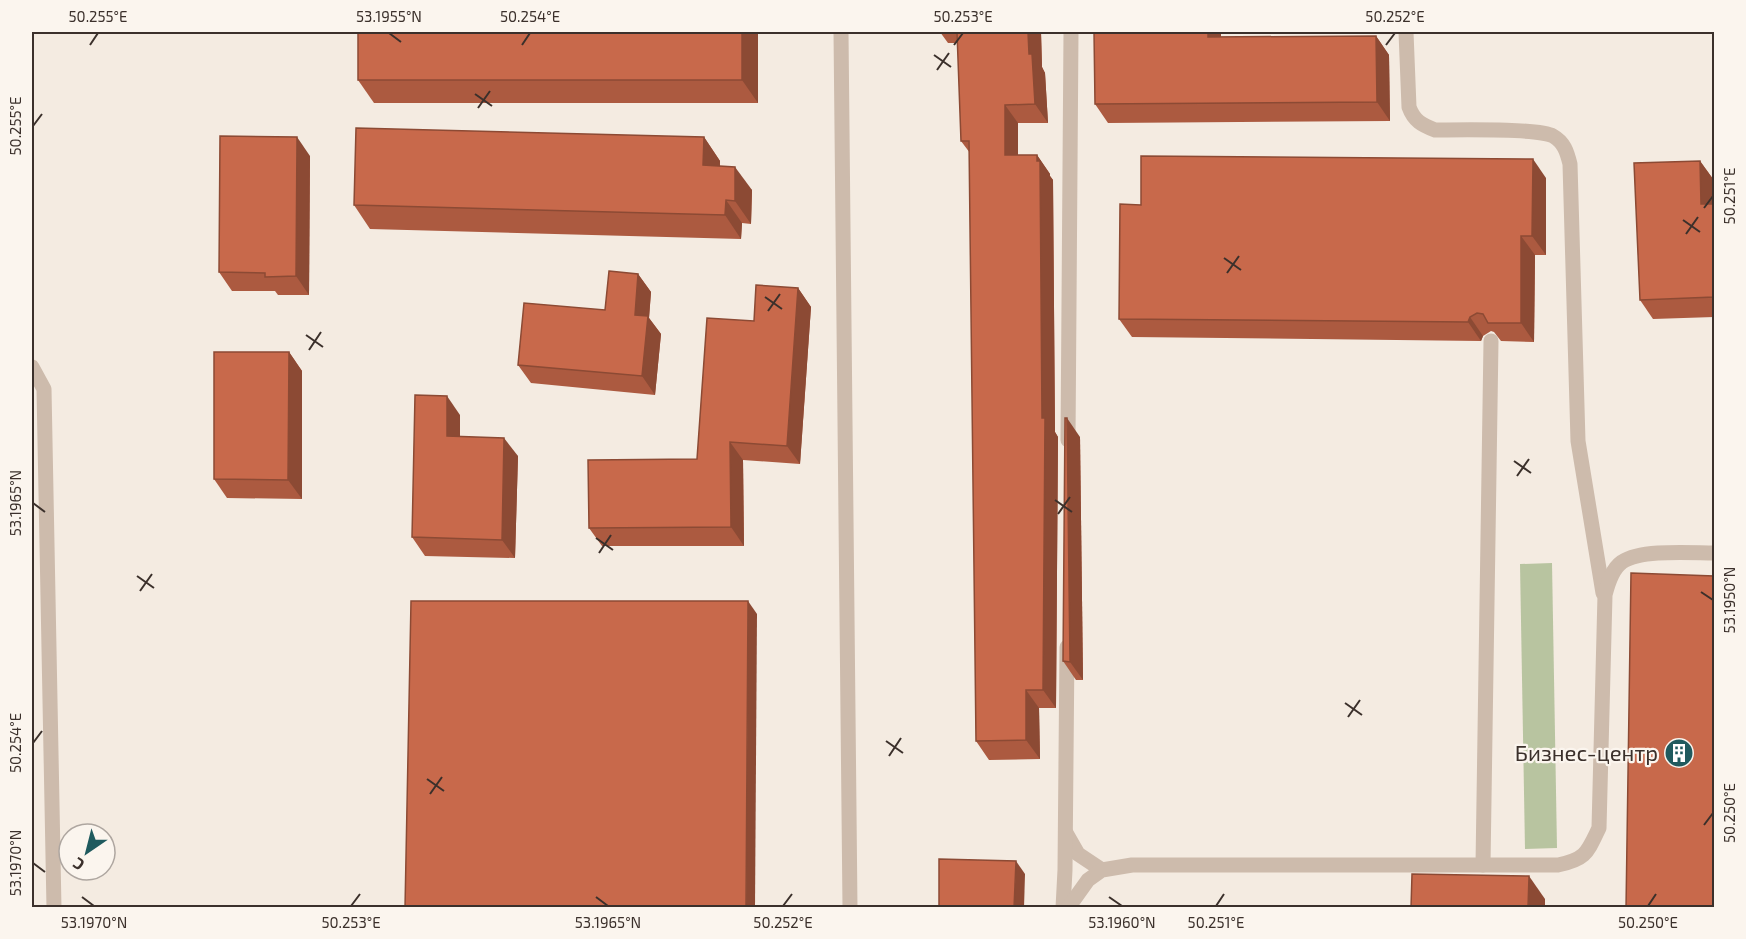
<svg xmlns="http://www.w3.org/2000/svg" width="1746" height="939" font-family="'Exo 2',sans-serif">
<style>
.green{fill:#b8c4a0}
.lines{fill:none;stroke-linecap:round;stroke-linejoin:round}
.minor{stroke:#cdbbac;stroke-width:15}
.wall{fill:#ac5a40}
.shaded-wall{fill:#8c4a34}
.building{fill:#c8694b;stroke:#8c4a34;stroke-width:1.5}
.ticks{fill:none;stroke:#3b302b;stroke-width:2}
.labels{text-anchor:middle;stroke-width:4.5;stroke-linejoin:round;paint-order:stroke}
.poi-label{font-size:22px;fill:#3b302b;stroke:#fbf5ee;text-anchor:end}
.neatline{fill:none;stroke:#3b302b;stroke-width:2}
.ticks-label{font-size:15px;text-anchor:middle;fill:#3b302b}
</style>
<rect width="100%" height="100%" fill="#f4ebe1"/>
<!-- green -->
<path class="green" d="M1552,563L1557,848L1525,849L1520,564Z"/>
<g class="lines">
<!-- minor -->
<g class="minor">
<path d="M841,32L850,908"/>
<path d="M1406,32L1409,107C1414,121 1422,125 1435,130C1457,130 1538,128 1553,136C1564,142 1567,152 1570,164L1578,441L1603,593"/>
<path d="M32,367L44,389L54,908"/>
<path d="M1068,440L1071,32"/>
<path d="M1066,833L1078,854L1102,870"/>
<path d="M1483,865L1491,341"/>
<path d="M1063,908L1065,870L1067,647"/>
<path d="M1068,908L1088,880L1102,870L1132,865H1558C1586,859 1587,853 1599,828L1605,595C1608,583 1612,569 1622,562C1642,549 1691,553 1714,553"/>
</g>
</g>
<!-- wall -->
<g class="wall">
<path d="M358,32H758V103H374L358,80Z"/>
<path d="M940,32H1041L1042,67L1045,73L1048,123H1018V155H1037L1050,174V176L1053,180L1055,432L1058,437L1056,708H1039L1040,759L989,760L976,741L970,153L961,141L958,43H948Z"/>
<path d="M1221,32V37L1376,36L1389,55L1390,121L1108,123L1095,104Z"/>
<path d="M704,137L720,161V166L752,190L751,224L742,223L741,239L370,229L354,205Z"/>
<path d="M310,156L309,295H278L275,291H232L219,272Z"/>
<path d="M1700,161L1713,179L1714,204V317L1653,319L1640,300Z"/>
<path d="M1546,178V255H1535L1534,342L1501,341L1494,332L1491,331L1483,336L1481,341L1132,337L1119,319L1141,205Z"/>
<path d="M638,274L651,292L649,318L661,334L655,395L531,383L518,365L605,310Z"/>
<path d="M798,288L811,307L800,464L743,460L744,546H602L589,528L697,459L754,321Z"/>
<path d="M289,352L302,371V499L227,498L214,479Z"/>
<path d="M460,415V436L518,456L515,558L425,556L412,537Z"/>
<path d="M1080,437L1083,680H1076L1063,661Z"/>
</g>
<!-- shaded-wall -->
<g class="shaded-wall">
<path d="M742,32H758V103L742,80Z"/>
<path d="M1028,32H1041L1042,67L1045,73L1048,123L1035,104L1029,54Z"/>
<path d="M1208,32H1221V56L1208,37Z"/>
<path d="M1376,36L1389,55L1390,121L1377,102Z"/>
<path d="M1005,105L1018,123V174L1005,155Z"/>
<path d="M297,137L310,156L309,295L296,276Z"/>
<path d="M704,137L720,161L719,189L703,165Z"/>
<path d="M1037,155L1050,174V176L1053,180L1055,432L1058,437L1056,708L1043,690L1042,418Z"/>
<path d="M1533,159L1546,178V255L1532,236Z"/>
<path d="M1700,161L1713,179L1714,223L1701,204Z"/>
<path d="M735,167L752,190L751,224L735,201Z"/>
<path d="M726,200L742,223L741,239L725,215Z"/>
<path d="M1521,236L1535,255L1534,342L1521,323Z"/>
<path d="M638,274L651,292L649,318L661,334L655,395L642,376L635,315Z"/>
<path d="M798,288L811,307L800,464L787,446Z"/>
<path d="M1470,317L1483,336L1481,341L1468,322Z"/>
<path d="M289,352L302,371V499L288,480Z"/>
<path d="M447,396L460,415V455L447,436Z"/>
<path d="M1067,418L1080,437L1083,680L1070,662Z"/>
<path d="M504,438L518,456L515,558L502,540Z"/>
<path d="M730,442L743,460L744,546L731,527Z"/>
<path d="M748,601L757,614L755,908H746Z"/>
<path d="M1026,690L1039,708L1040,759L1026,740Z"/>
<path d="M1016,861L1025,874L1024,908H1014Z"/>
<path d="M1529,876L1545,899V908H1528Z"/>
</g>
<!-- building -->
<g class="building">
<rect x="358" y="32" width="384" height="48"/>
<path d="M957,32H1028L1029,54H1032L1035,104L1005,105V155H1037V161H1040L1042,418H1045L1043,690H1026V740L976,741L969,141H961Z"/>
<path d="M1094,32H1208V37L1376,36L1377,102L1095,104Z"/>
<path d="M356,128L704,137L703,165L735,167V201L726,200L725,215L354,205Z"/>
<path d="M220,136L297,137L296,276L265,277V273L219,272Z"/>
<path d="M1141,156L1533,159L1532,236H1521V323H1488L1483,314L1477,313L1470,317L1468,322L1119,319L1120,204L1141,205Z"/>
<path d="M1700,161L1701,204H1714V297L1640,300L1634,163Z"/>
<path d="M609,271L638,274L635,315L648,316L642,376L518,365L524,303L605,310Z"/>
<path d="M756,285L798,288L787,446L730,442L731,527L589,528L588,460L697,459L707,318L754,321Z"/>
<path d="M214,352H289L288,480L214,479Z"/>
<path d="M415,395L447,396V436L504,438L502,540L412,537Z"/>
<path d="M1065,418H1067L1070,662L1063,661Z"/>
<path d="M1631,573L1714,576V908H1626Z"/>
<path d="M411,601H748L746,908H405Z"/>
<path d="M939,859L1016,861L1014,908H939Z"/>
<path d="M1412,874L1529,876L1528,908H1411Z"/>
</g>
<!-- ticks -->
<path class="ticks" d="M389,33L401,42M90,45L98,33M522,45L530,33M954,45L963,33M1386,45L1395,33M934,55L951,67M937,70L949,53M475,94L492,106M478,108L490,91M33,126L42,114M1704,208L1713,196M1683,220L1700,232M1686,234L1698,217M1224,258L1241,270M1227,273L1239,256M765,297L782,309M768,311L780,294M306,335L323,347M309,350L321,332M1514,461L1531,473M1517,476L1529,459M1055,500L1072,512M33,503L45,512M1058,514L1070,497M596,538L613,550M599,553L611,535M137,576L154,588M140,591L152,574M1701,592L1713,600M1345,703L1362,715M1348,717L1360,700M886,741L903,753M33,743L42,731M889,756L901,738M427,779L444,791M430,794L442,777M1704,825L1713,813M33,863L45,872M82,897L94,906M596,897L608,906M1109,897L1122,906M351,906L360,894M783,906L792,894M1216,906L1224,894M1648,906L1656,894"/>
<!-- icons -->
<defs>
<g id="building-disc" transform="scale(1.5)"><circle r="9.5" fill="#1f5a5e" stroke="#fbf5ee"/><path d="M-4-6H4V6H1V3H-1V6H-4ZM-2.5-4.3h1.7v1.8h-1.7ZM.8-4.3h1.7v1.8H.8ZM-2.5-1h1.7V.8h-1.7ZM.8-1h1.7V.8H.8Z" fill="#fff"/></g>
</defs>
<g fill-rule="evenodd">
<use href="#building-disc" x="1679" y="753"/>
</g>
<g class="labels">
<!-- poi labels -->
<g class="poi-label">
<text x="1658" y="761">Бизнес-центр</text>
</g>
</g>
<!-- border -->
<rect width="1746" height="939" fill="none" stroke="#fbf5ee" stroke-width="66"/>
<!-- north arrow -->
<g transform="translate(87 852) rotate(215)"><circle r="28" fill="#fbf5ee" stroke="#aea6a0" stroke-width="1.5"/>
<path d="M0-4.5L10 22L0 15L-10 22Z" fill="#1f5a5e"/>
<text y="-9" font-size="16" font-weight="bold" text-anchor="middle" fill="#3b302b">С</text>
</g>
<rect x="33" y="33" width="1680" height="873" class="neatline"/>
<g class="ticks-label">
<text x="98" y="22">50.255°E</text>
<text x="389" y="22">53.1955°N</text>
<text x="530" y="22">50.254°E</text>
<text x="963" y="22">50.253°E</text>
<text x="1395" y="22">50.252°E</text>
<text transform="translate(16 126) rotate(-90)" y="5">50.255°E</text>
<text transform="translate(1730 196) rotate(-90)" y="5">50.251°E</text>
<text transform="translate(16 503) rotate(-90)" y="5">53.1965°N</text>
<text transform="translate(1730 600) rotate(-90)" y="5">53.1950°N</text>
<text transform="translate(16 743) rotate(-90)" y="5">50.254°E</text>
<text transform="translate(1730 813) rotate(-90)" y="5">50.250°E</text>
<text transform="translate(16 863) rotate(-90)" y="5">53.1970°N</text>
<text x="94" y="928">53.1970°N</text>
<text x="351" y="928">50.253°E</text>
<text x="608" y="928">53.1965°N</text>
<text x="783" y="928">50.252°E</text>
<text x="1122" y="928">53.1960°N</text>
<text x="1216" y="928">50.251°E</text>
<text x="1648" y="928">50.250°E</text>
</g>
</svg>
